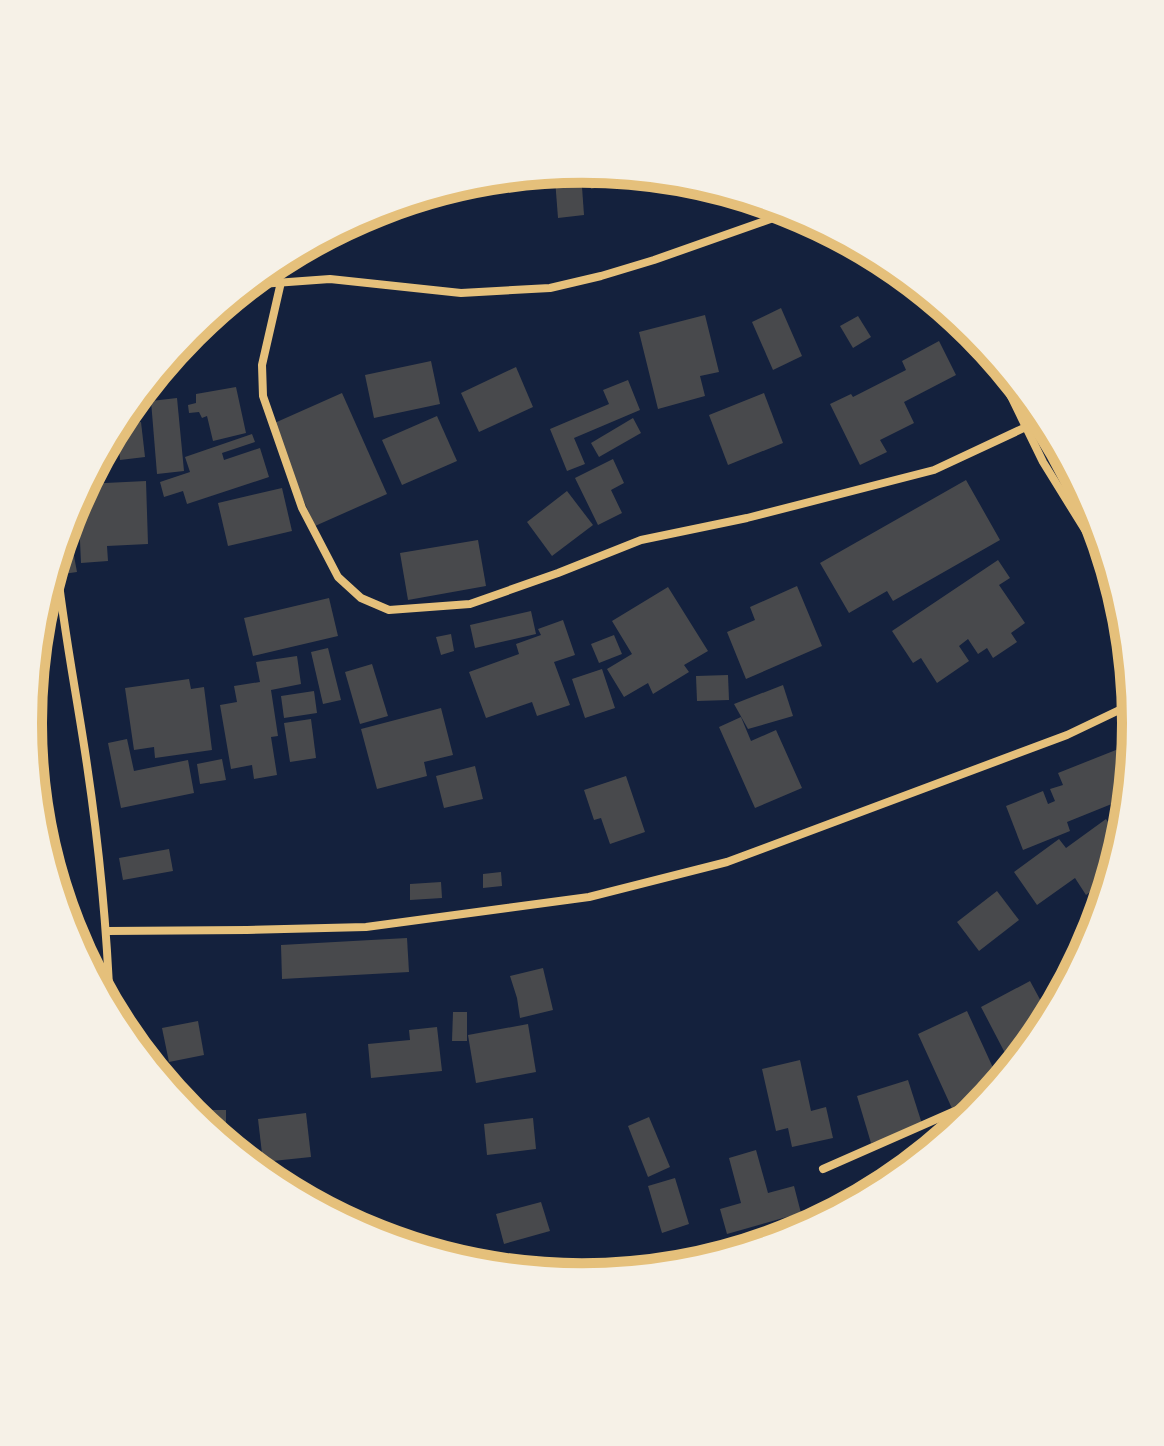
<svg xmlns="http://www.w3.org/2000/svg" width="1164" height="1446" font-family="'Exo 2',sans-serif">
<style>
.building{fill:#48494c}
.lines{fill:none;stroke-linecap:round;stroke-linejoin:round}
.minor{stroke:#e5c07b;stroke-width:8}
.rim{fill:none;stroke:#e5c07b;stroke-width:10}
</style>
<rect width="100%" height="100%" fill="#14213d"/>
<!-- building -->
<g class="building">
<path d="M586,169L614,172L616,183L591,189Z"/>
<path d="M581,173L584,215L558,218L555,179Z"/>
<path d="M781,308L802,356L773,370L752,322Z"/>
<path d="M705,315L719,372L700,376L705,396L658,409L639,332Z"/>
<path d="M858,316L871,337L853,348L840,326Z"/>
<path d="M939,341L956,375L904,402L914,423L880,440L887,452L860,465L830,404L851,394L853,397L906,370L902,361Z"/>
<path d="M431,361L440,404L374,418L365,375Z"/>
<path d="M516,367L533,407L479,432L461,393Z"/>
<path d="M628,380L640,410L574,438L585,464L567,471L550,429L609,404L603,390Z"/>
<path d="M236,387L246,433L213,441L207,416L202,418L199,412L189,413L188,405L196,403V394Z"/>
<path d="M342,393L387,494L315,526L270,425Z"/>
<path d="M764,393L783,443L728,465L709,415Z"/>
<path d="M177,398L184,471L157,474L151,401Z"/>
<path d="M128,408L129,420L118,421L122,415Z"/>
<path d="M437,416L457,461L402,485L382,440Z"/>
<path d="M633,418L641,433L599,457L591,443Z"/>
<path d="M141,422L145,457L120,460L117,424Z"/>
<path d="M252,434L255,442L222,453L224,460L260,448L269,477L187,504L183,491L164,497L160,482L190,472L185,457Z"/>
<path d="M613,459L624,483L611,490L622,513L598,525L575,478Z"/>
<path d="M966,480L1000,540L893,601L887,591L849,613L820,563Z"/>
<path d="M146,481L148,544L107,546L108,561L81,563L78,497L85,484Z"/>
<path d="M282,488L292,531L228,546L218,503Z"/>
<path d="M567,491L593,525L552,556L527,522Z"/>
<path d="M478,540L486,586L408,600L400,553Z"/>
<path d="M72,545L77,572L63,574L59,547Z"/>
<path d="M998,560L1010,578L999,585L1025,623L1011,633L1017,642L993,658L987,648L978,654L968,639L959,646L969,661L937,683L921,658L913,663L892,631Z"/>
<path d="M797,586L822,646L746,679L727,632L755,620L750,607Z"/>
<path d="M668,587L708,651L684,665L689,672L653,694L648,683L624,697L607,669L632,654L612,621Z"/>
<path d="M329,598L338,636L253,656L244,618Z"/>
<path d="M531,611L536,634L475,648L470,625Z"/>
<path d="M563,620L575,655L554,662L570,705L537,716L532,702L486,718L469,672L519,654L516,644L541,635L538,629Z"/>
<path d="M451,634L454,651L441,655L436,637Z"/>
<path d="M614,635L622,654L599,663L591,644Z"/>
<path d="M328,648L341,700L323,704L311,652Z"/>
<path d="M297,656L301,684L271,690L278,736L271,737L277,775L254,779L252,765L231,769L220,705L237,702L234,686L260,682L256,662Z"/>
<path d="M372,664L388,716L360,724L345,672Z"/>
<path d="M602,669L615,708L585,718L572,679Z"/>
<path d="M728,675L729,700L697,701L696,676Z"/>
<path d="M189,679L191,689L204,687L212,750L155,758L154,747L134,750L125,688Z"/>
<path d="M783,685L793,716L748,729L734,704Z"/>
<path d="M314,691L317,713L284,718L281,696Z"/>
<path d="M441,708L453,755L424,762L427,776L377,789L361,729Z"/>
<path d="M741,717L751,741L776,730L802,788L755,808L719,727Z"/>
<path d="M311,719L316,758L290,762L284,723Z"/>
<path d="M127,739L134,771L188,760L194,793L121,808L108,743Z"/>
<path d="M1131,744L1133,751L1129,797L1067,822L1070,831L1023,850L1006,806L1043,791L1048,804L1055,801L1050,789L1063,785L1058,773Z"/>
<path d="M222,759L226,780L200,784L197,764Z"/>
<path d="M475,766L483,799L444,808L436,776Z"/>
<path d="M626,776L645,832L610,844L601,818L594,820L584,790Z"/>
<path d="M1106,819L1122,842L1109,886L1105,881L1086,895L1075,878L1037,905L1014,872L1059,839L1066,848Z"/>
<path d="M169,849L173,871L123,880L119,858Z"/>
<path d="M501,872L502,886L483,888V874Z"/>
<path d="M441,882L442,898L410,900V884Z"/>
<path d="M997,891L1019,920L979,951L957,922Z"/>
<path d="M407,938L409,972L282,979L281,945Z"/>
<path d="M543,968L553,1010L520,1018L517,998L510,976Z"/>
<path d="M1075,971L1061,997L1054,979Z"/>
<path d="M1030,981L1050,1018L1042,1031L1017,1062L1011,1050L1005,1053L981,1007Z"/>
<path d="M967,1011L1000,1083L973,1115L970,1108L955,1115L918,1034Z"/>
<path d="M453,1012H467V1041H452Z"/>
<path d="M198,1021L204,1055L169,1062L162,1028Z"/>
<path d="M528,1024L536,1072L476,1083L468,1035Z"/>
<path d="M437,1027L442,1071L371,1078L368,1044L410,1040L409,1030Z"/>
<path d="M800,1060L811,1111L826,1107L833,1138L792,1147L788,1128L776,1131L762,1069Z"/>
<path d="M908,1080L923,1127L871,1143L857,1096Z"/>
<path d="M187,1110H226V1144L190,1114Z"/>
<path d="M306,1113L311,1157L263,1162L258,1119Z"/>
<path d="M649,1117L670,1167L648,1177L628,1126Z"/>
<path d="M533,1118L536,1149L487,1155L484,1124Z"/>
<path d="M756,1150L768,1193L794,1186L801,1213L727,1234L720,1209L741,1203L729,1158Z"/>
<path d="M675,1178L689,1224L662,1233L648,1186Z"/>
<path d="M541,1202L550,1231L504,1244L496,1214Z"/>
<path d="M821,1219L822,1220L788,1237L786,1230Z"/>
<path d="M777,1230L779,1239L734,1253L732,1240Z"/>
</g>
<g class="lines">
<!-- minor -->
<g class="minor">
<path d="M281,282L262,365L263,396L302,508L338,577L361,598L389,610L470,604L558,573L641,540L747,518L934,470L1026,427"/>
<path d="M247,285L330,279L461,293L550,288L601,276L654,260L793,211"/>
<path d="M987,347L1043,462L1113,575"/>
<path d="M56,558C63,628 77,696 87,765C99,846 107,928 110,1010"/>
<path d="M107,931L247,930L366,927L589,897L727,862L1067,735L1134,703"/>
<path d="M823,1169L989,1096"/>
</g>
</g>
<!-- crop -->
<path d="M0 0H1164V1446H0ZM42 723a540 540 0 1 1 1080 0a540 540 0 1 1-1080 0Z" fill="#f6f1e7" fill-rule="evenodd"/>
<path class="rim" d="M42 723a540 540 0 1 1 1080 0a540 540 0 1 1-1080 0Z"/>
</svg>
